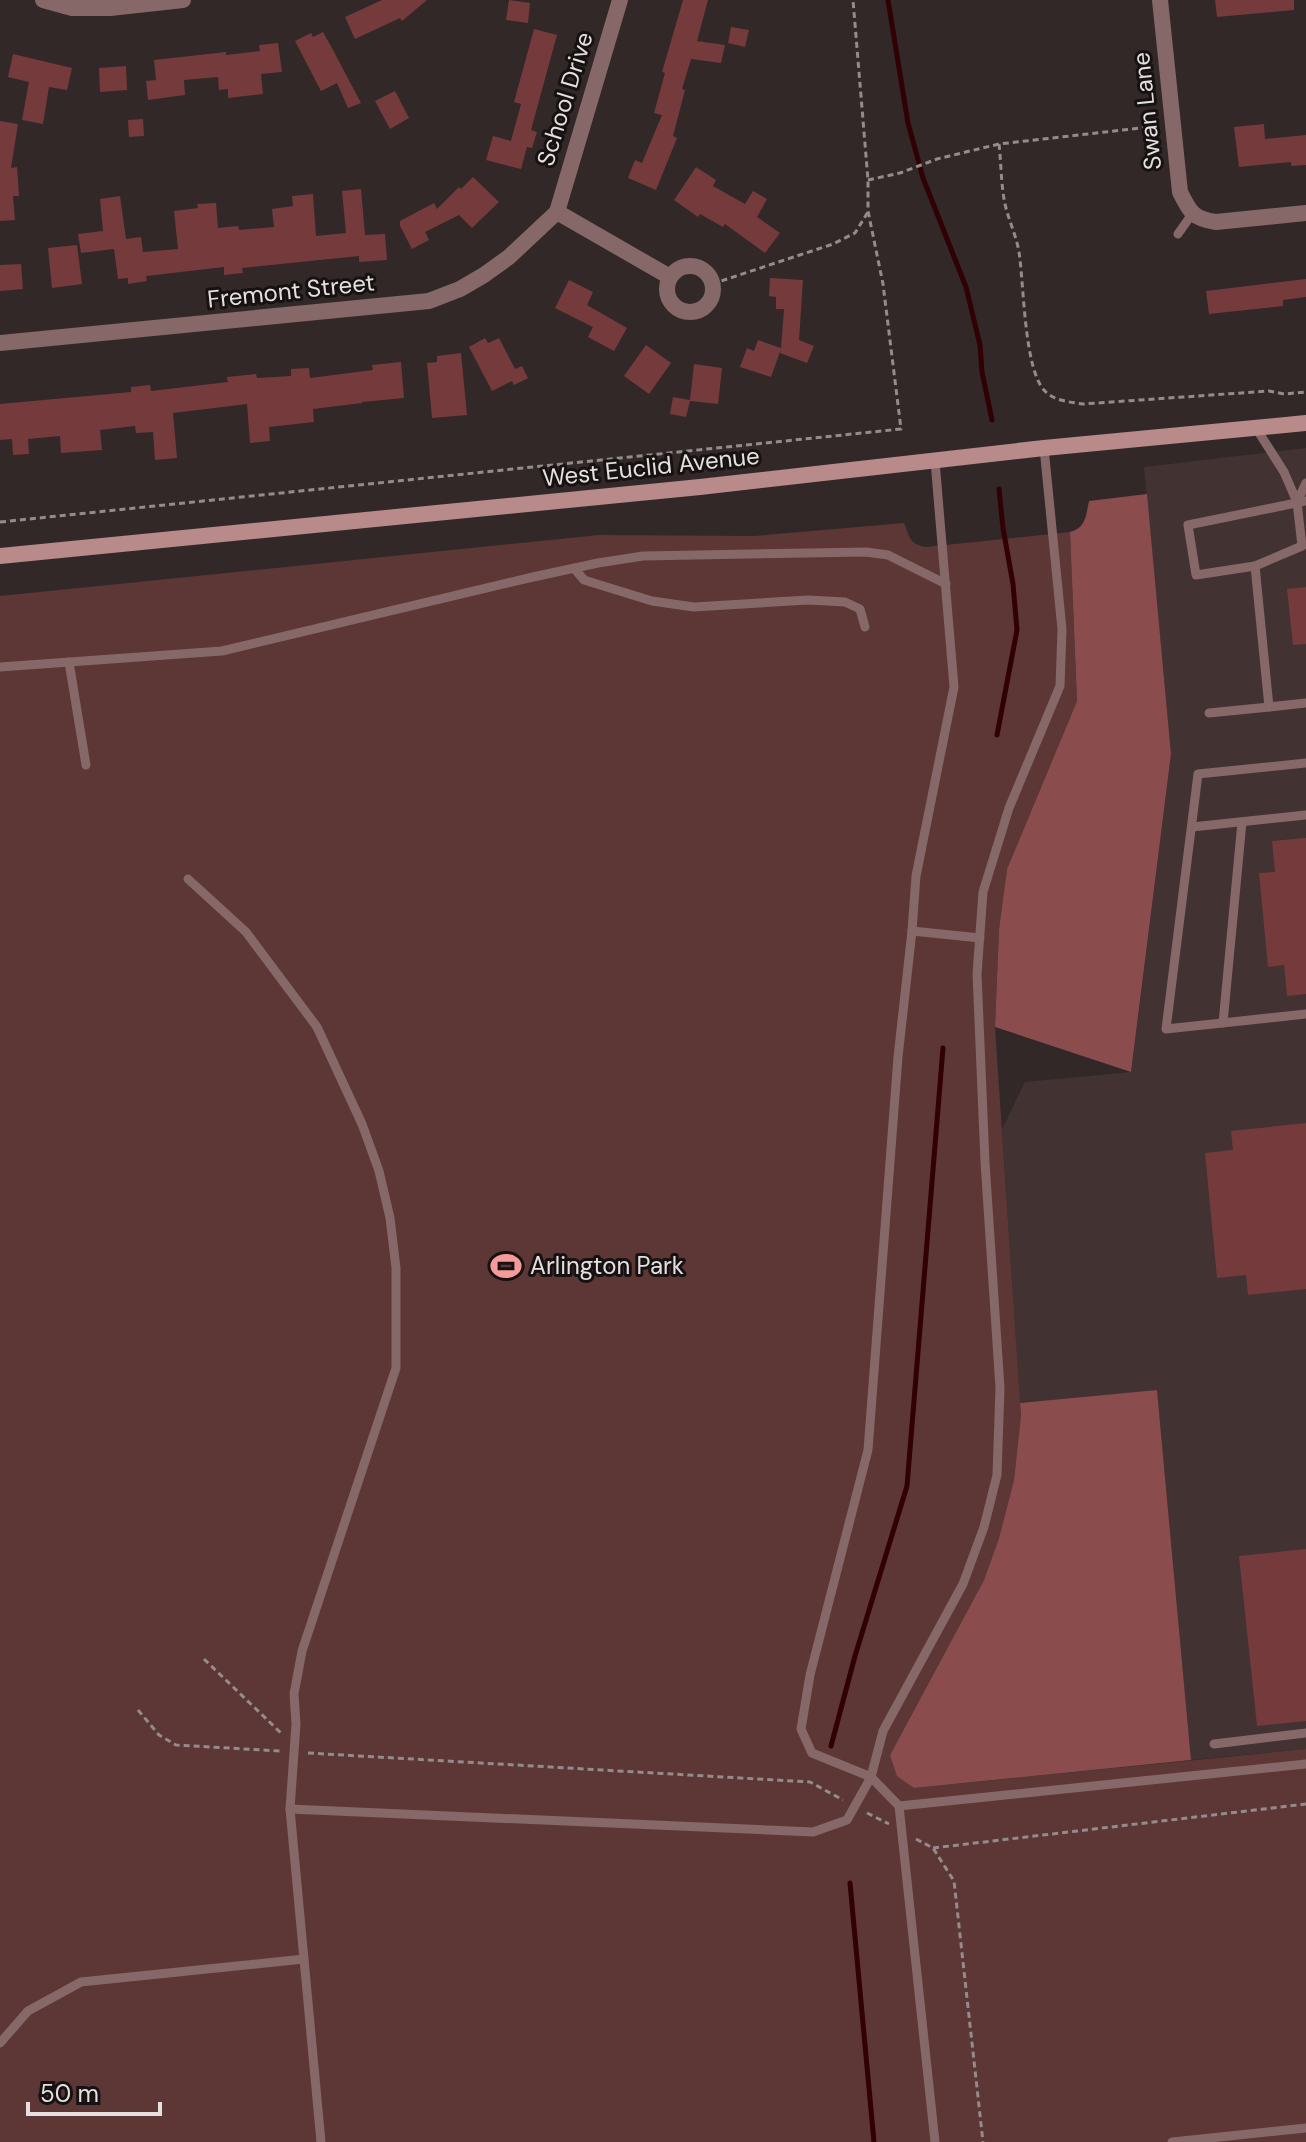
<svg xmlns="http://www.w3.org/2000/svg" width="1306" height="2142" font-family="'DM Sans',sans-serif">
<style>
.built{fill:#423232}
.green{fill:#5d3636}
.forest{fill:#8a4c4c}
.lines{fill:none;stroke-linecap:round;stroke-linejoin:round}
.stream{stroke:#300004;stroke-width:5}
.building{fill:#753a3b}
.path{stroke:#948b8b;stroke-width:3;stroke-dasharray:6 4;stroke-linecap:butt}
.service{stroke:#856867;stroke-width:9}
.minor{stroke:#856867;stroke-width:16}
.secondary{stroke:#b88a89;stroke-width:16}
.labels{text-anchor:middle;stroke-width:6;stroke-linejoin:round;paint-order:stroke}
.street-label{font-size:24px;fill:#e6dfdf;stroke:#171212}
.poi-label{font-size:24px;fill:#e6dfdf;stroke:#171212;text-anchor:start}
</style>
<rect width="100%" height="100%" fill="#322828"/>
<!-- built -->
<path class="built" d="M1306,448V1749L1191,1760L1157,1391L1020,1403L1002,1129L1025,1082L1131,1072L1171,754L1144,467Z"/>
<!-- green -->
<path class="green" d="M904,523C910,537 909,544 926,547L1070,532L1077,701L1007,869L999,929L995,1027L1021,1415L1014,1480L999,1538L984,1580L890,1755L914,1788L1306,1749V2142H0V596L599,535L754,536Z"/>
<!-- forest -->
<g class="forest">
<path d="M1147,494L1171,754L1131,1072L995,1027L999,929L1007,869L1077,701L1070,532C1086,528 1086,515 1089,501Z"/>
<path d="M1157,1390L1191,1760L914,1788L897,1776L890,1755L984,1580L999,1538L1014,1480L1021,1415L1020,1403Z"/>
</g>
<g class="lines">
<!-- stream -->
<g class="stream">
<path d="M888,0L908,123L923,178L966,287L980,345L982,372L992,420"/>
<path d="M997,735L1017,630L1013,584L1003,528L999,489"/>
<path d="M831,1746L855,1656L907,1486L943,1048"/>
<path d="M850,1883L874,2142"/>
</g>
</g>
<!-- building -->
<g class="building">
<path d="M382,0H427L402,21L400,18L355,39L345,17Z"/>
<path d="M509,0L530,3L528,23L506,20Z"/>
<path d="M683,0H708L697,41L725,45L721,63L691,59L682,89L685,90L673,136L677,138L656,190L628,178L635,160L642,163L662,115L654,113L665,73L662,72Z"/>
<path d="M1215,0H1294V10L1217,17Z"/>
<path d="M731,27L749,30L745,47L728,43Z"/>
<path d="M534,29L557,35L531,130L537,132L532,148L527,147L521,169L486,160L493,136L511,141L521,104L514,102Z"/>
<path d="M323,32L332,48L361,103L348,108L337,83L321,91L295,41L311,33L313,37Z"/>
<path d="M278,43L282,72L261,74L263,94L228,98V89L219,90L218,77L184,80L185,95L148,100L146,81L156,80L154,60L226,52V55L260,51L259,45Z"/>
<path d="M13,54L72,68L67,90L49,87L43,124L22,120L29,82L8,77Z"/>
<path d="M126,66L127,90L100,92L99,68Z"/>
<path d="M395,91L409,118L390,129L375,101Z"/>
<path d="M143,119L144,136L129,137L128,120Z"/>
<path d="M0,121L18,124L11,168L17,167L19,196H13L15,220L0,221Z"/>
<path d="M1264,124L1265,139L1306,135V165L1291,166V162L1239,167L1234,127Z"/>
<path d="M696,167L716,180L713,186L745,204L753,191L767,199L757,217L780,233L765,253L725,224L723,227L700,214L698,217L674,200Z"/>
<path d="M473,177L499,202L472,228L459,215L425,232L429,240L412,249L400,226V221L434,203L437,209L459,187L461,189Z"/>
<path d="M361,189L365,235L385,234L387,260L359,262V256L242,268L243,273L224,275V267L146,276L147,281L128,284V278L118,279L114,249L81,253L78,234L103,231L100,199L120,196L126,239L141,237L143,252L178,249L174,211L198,208L197,204L216,203L218,228L238,226L239,230L274,227L272,209L293,206L292,196L313,194L316,236L346,233L342,191Z"/>
<path d="M77,245L82,284L52,288L48,248Z"/>
<path d="M21,264L23,289L0,291V265Z"/>
<path d="M770,278L803,280L799,340L814,346L807,363L780,353L781,349L771,377L740,367L747,348L754,351L758,340L781,348L784,309H776V297L769,296Z"/>
<path d="M1306,279V297L1283,300V306L1209,314L1206,291Z"/>
<path d="M569,280L593,292L587,305L627,328L614,351L588,337L593,327L555,308Z"/>
<path d="M485,338L488,343L499,338L515,369L522,366L528,378L514,385L512,381L492,391L469,347Z"/>
<path d="M646,345L671,363L649,394L624,376Z"/>
<path d="M461,353L467,415L432,418L427,363L437,362V356Z"/>
<path d="M401,362L404,398L362,402V403L313,409L314,422L269,427L270,441L250,443L247,404L173,413L177,458L155,460L153,432L136,433L135,426L100,430L102,450L61,453L60,436L28,439L29,454L13,455L12,439L0,440V404L131,392V387L150,385L151,391L228,382L227,377L256,374L257,378L291,376V369L309,368L310,378L373,370L372,365Z"/>
<path d="M694,364L722,368L718,404L690,401L686,417L670,414L673,397L690,400Z"/>
<path d="M1306,587V644L1293,645L1287,589Z"/>
<path d="M1306,838V994L1287,996L1284,965L1268,967L1259,873L1275,872L1272,841Z"/>
<path d="M1306,1123V1289L1248,1295L1246,1275L1217,1278L1205,1153L1233,1150L1231,1131Z"/>
<path d="M1306,1549V1721L1257,1726L1239,1556Z"/>
</g>
<g class="lines">
<!-- path -->
<g class="path">
<path d="M999,144C1001,162 1001,181 1004,199C1007,217 1016,234 1019,252C1024,284 1024,368 1044,390C1053,401 1070,402 1083,404L1269,391L1284,394L1306,392"/>
<path d="M868,180L900,173L937,159L999,144L1158,126"/>
<path d="M712,284L833,244L855,233L868,212"/>
<path d="M0,522L901,429L883,284L868,211V180L853,0"/>
<path d="M204,1659L282,1734"/>
<path d="M138,1710L159,1735L176,1745L280,1751"/>
<path d="M308,1753L810,1782L843,1800"/>
<path d="M867,1813L889,1824"/>
<path d="M916,1839L933,1848L954,1881L983,2142"/>
<path d="M933,1848L1306,1804"/>
</g>
<!-- service -->
<g class="service">
<path d="M1178,234L1192,214"/>
<path d="M1256,428L1284,472L1297,502L1302,546L1255,566L1269,707L1306,703"/>
<path d="M1297,502L1306,483"/>
<path d="M1255,566L1196,575L1188,525L1306,501"/>
<path d="M574,568L584,580L652,601L694,607L808,600L845,602L860,609L865,627"/>
<path d="M69,662L86,765"/>
<path d="M0,667L222,651L533,577L598,563L643,556L866,552L888,555L946,584"/>
<path d="M1209,713L1269,707"/>
<path d="M1306,763L1198,774L1166,1029L1306,1014"/>
<path d="M1192,827L1306,815"/>
<path d="M188,879L246,932L317,1027L362,1124L379,1171L390,1218L396,1268V1368L302,1651L294,1694L296,1724L290,1809L321,2142"/>
<path d="M912,931L980,938"/>
<path d="M1223,1023L1242,822"/>
<path d="M1214,1744L1306,1733"/>
<path d="M899,1806L1306,1764"/>
<path d="M290,1809L813,1832L847,1820L871,1777L883,1731L963,1584L984,1527L997,1475L1000,1388L985,1162L977,974L983,892L1009,808L1060,686L1062,629L1044,448"/>
<path d="M0,2043L28,2011L81,1982L304,1959"/>
<path d="M935,2142L899,1806L871,1777L812,1753L801,1729L810,1675L868,1450L898,1057L912,931L916,876L954,687L935,461"/>
<path d="M1172,2142L1306,2128"/>
</g>
<!-- minor -->
<g class="minor">
<path d="M43,0L72,8H110L183,0"/>
<path d="M1160,0L1180,192C1190,212 1193,219 1216,222L1306,213"/>
<path d="M557,212L670,277"/>
<circle cx="690" cy="289" r="23"/>
<path d="M0,343L429,301L460,289L484,275L509,257L557,212L620,0"/>
</g>
<!-- secondary -->
<path class="secondary" d="M0,556L700,487L1044,448L1306,423"/>
</g>
<!-- icons -->
<defs>
<g id="stadium-bare" transform="scale(2.4)"><path d="M0-5a6.5 5 0 1 0 0 10a6.5 5 0 1 0 0-10ZM-3.5-1.8h7v3.6h-7Z" fill="#f59b9a" stroke="#171212" stroke-width="2.5" paint-order="stroke"/></g>
</defs>
<g fill-rule="evenodd">
<use href="#stadium-bare" x="506" y="1266"/>
</g>
<g class="labels">
<!-- street labels -->
<g class="street-label">
<text transform="translate(565 99) rotate(-73)" y="8">School Drive</text>
<text transform="translate(1147 111) rotate(-96)" y="8">Swan Lane</text>
<text transform="translate(291 291) rotate(-6)" y="8">Fremont Street</text>
<text transform="translate(651 467) rotate(-6)" y="8">West Euclid Avenue</text>
</g>
<!-- poi labels -->
<g class="poi-label">
<text x="530" y="1274">Arlington Park</text>
</g>
</g>
<!-- scale -->
<path d="M28 2102v12h132v-12" fill="none" stroke="#e6dfdf" stroke-width="4"/>
<text x="40" y="2102" font-size="24" fill="#e6dfdf" stroke="#171212" stroke-width="6" paint-order="stroke">50 m</text>
</svg>
